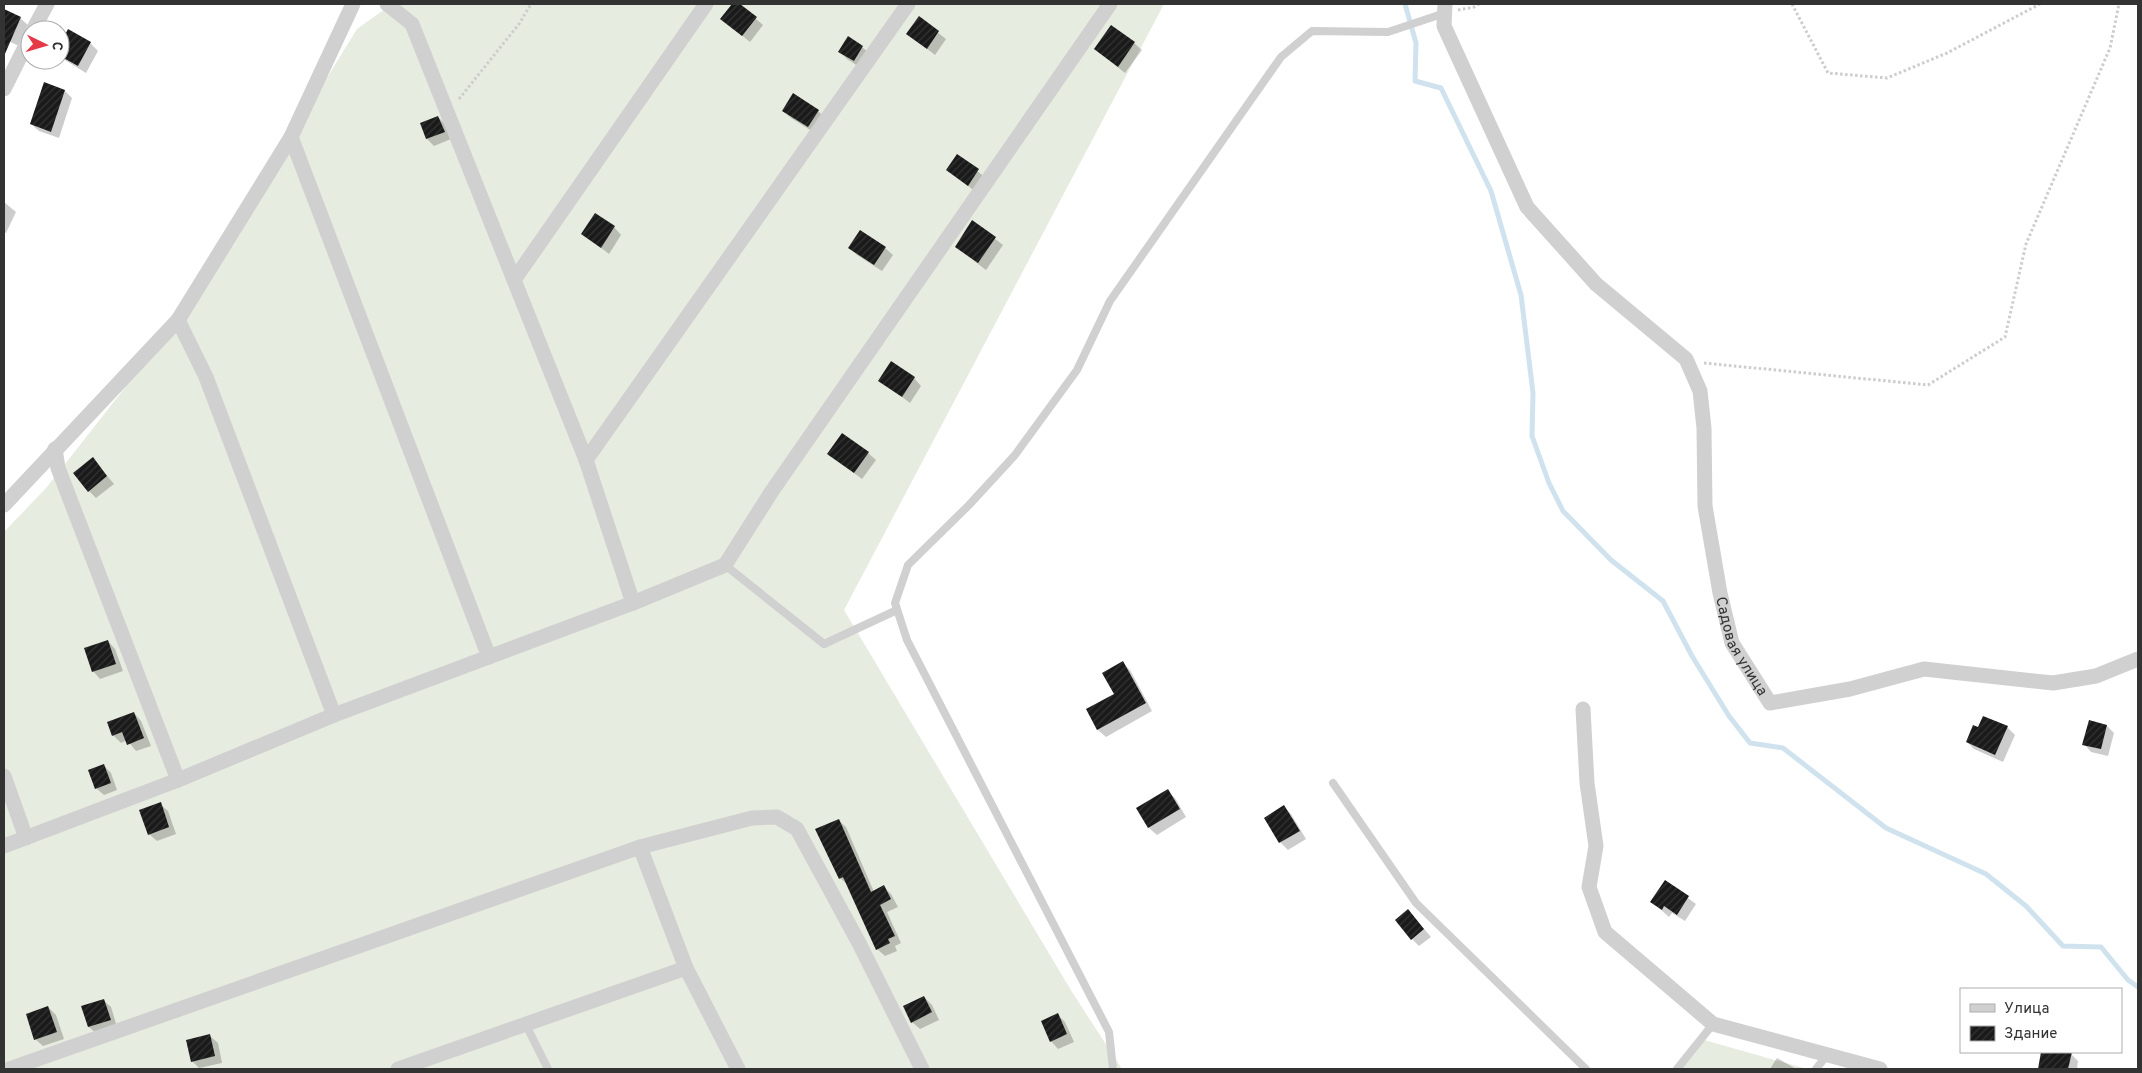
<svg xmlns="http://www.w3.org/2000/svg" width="2142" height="1073" font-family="Overpass,sans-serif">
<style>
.garden{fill:#e6ecdf}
.shadow{fill:#0003}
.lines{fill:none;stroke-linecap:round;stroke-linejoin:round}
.stream{stroke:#cfe2ee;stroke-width:5}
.building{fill:url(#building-hatch)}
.path{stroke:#cdcdcd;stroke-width:3;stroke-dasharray:2.5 2.5;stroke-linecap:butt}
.service{stroke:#d0d0d0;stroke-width:8}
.minor{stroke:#d0d0d0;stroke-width:15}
.labels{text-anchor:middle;stroke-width:5;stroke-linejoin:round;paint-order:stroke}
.street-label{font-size:15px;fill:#333;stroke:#fff}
</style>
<defs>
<pattern id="building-hatch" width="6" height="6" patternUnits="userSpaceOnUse" patternTransform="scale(1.25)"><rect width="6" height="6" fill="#1a1a1a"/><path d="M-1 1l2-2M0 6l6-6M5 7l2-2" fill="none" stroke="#333"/></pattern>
</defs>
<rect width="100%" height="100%" fill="#fff"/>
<!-- garden -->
<g class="garden">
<path d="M392,4H1164L844,610L1072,992L1122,1069H4V532L47,487L178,320L357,29Z"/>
<path d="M1697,1038L1807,1069H1681Z"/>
</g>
<!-- shadow -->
<g class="shadow">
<path d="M734,4H738L763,25L750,42L722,19Z"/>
<path d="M6,12L20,18L28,25L19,46L4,39V17Z"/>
<path d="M919,18L946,39L935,55L908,34Z"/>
<path d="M69,31L90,43L98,51L86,73L60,57V47Z"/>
<path d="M1134,43L1142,50L1125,73L1095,49Z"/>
<path d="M862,47L870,54L861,68L847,59L839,51Z"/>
<path d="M45,84L65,91L72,98L59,138L39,131L31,124Z"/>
<path d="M783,111H818L825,118L815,133L791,118Z"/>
<path d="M438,117L446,125L451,139L434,146L427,139Z"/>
<path d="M957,155L986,178L976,192L947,170Z"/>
<path d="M4,202L16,212L6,233L4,232Z"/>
<path d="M973,222L1003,245L986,270L956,247Z"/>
<path d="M614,227L621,235L609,254L583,234Z"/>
<path d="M850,248H885L893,255L882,271L857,255Z"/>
<path d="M914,378L921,386L910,403L880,380Z"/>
<path d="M868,453L876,460L862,479L828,454Z"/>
<path d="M93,459L114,484L96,498L89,491Z"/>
<path d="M108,641L115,649L123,671L100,679L93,671Z"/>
<path d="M1123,663L1130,670L1152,711L1106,737L1098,730L1088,710L1116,695Z"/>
<path d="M134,713L141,721L151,746L136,751L127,740L121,743L113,735Z"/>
<path d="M2107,726L2114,733L2108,756L2091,752L2084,744Z"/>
<path d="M2007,727L2015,735L2003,762L1974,749L1967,742L1979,729Z"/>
<path d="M103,765L111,773L117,790L104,795L96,788Z"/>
<path d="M1167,791L1175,798L1186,817L1157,835L1149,828L1138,809Z"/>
<path d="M160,804L168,811L176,834L157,841L149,834Z"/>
<path d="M1284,807L1291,814L1306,839L1288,850L1280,842L1265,818Z"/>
<path d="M838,820L846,827L874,892L884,887L891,894L898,907L887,912L901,943L895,946L897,951L885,956L877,949L848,885L840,878Z"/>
<path d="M1666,882L1696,904L1685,921L1672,913L1669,917L1652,902Z"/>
<path d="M1408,910L1431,937L1419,946L1412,939Z"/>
<path d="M924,997L932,1005L939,1020L920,1029L912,1022Z"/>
<path d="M103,1000L111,1007L117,1027L97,1034L89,1027L83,1007Z"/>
<path d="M48,1007L56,1015L64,1039L43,1046L35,1039Z"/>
<path d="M1058,1015L1065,1022L1074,1042L1058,1049L1051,1041Z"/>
<path d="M210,1036L218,1043L222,1063L199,1068L192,1061Z"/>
<path d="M2043,1052L2071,1054L2078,1061L2077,1069H2039Z"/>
<path d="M1777,1058L1796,1069H1770Z"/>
</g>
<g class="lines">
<!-- stream -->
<path class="stream" d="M1405,4L1416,43L1415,81L1441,88L1491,191L1521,295L1533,393L1532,436L1549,483L1563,511L1611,560L1663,601L1692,656L1729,716L1750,743L1783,748L1886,828L1986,874L2026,906L2063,946L2101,947L2128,980L2138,987"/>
</g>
<!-- building -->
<g class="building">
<path d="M732,4H740L757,17L742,36L720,19Z"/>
<path d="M4,9L21,17L4,56Z"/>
<path d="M919,16L939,31L927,49L906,34Z"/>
<path d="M1111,25L1135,42L1118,67L1094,49Z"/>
<path d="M68,29L91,42L78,66L60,56V44Z"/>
<path d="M848,36L863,46L854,61L838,52Z"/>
<path d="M44,82L65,90L51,132L30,124Z"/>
<path d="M793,93L819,110L808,127L782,111Z"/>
<path d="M438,116L445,132L426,139L420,123Z"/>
<path d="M957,154L979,169L968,186L946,170Z"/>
<path d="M595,213L615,226L601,248L581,234Z"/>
<path d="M972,220L996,237L978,263L955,247Z"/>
<path d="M860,230L886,247L874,265L848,248Z"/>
<path d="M891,361L915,377L902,397L878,381Z"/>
<path d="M842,433L869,452L854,473L827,454Z"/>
<path d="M93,457L107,476L88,492L73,473Z"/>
<path d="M108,640L116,664L92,672L84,648Z"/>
<path d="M1123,661L1146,703L1097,730L1086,709L1114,694L1102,673Z"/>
<path d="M134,712L144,738L127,745L122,732L112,736L107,722Z"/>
<path d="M1983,716L2008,726L1995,755L1966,742L1973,725L1978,727Z"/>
<path d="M2089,720L2107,725L2101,749L2082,745Z"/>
<path d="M104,764L111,783L95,789L88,770Z"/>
<path d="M1168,789L1180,809L1148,828L1136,808Z"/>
<path d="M161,802L169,827L148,835L139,810Z"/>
<path d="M1284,805L1300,831L1279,843L1264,818Z"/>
<path d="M839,819L871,892L884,885L891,899L880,905L895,936L888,939L890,943L876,950L843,877L839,879L815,829Z"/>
<path d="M1665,880L1689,896L1677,915L1664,906L1662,910L1650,902Z"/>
<path d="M1408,909L1424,929L1411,940L1395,920Z"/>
<path d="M924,996L932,1012L911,1023L903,1006Z"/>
<path d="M104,999L111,1020L88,1027L81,1006Z"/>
<path d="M48,1006L57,1032L34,1040L26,1014Z"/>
<path d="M1058,1013L1067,1034L1050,1042L1041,1021Z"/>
<path d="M210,1034L215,1056L191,1062L186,1040Z"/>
<path d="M2041,1052H2072L2068,1069H2038Z"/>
</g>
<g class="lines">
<!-- path -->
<g class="path">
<path d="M1792,4L1828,73L1887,78L1947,53L2040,4"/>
<path d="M1458,10L1474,7L1479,4"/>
<path d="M459,99L519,24L531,4"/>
<path d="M1704,363L1928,385L2005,337L2026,244L2110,48L2119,4"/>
</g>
<!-- service -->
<g class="service">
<path d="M725,565L824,644L897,610"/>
<path d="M1333,783L1416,903L1586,1069"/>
<path d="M526,1025L548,1069"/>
<path d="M1113,1069L1109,1032L907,640L895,603L908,565L969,505L1015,455L1077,370L1110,301L1281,57L1312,31L1388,32L1445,13"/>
<path d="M1677,1069L1713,1024"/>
<path d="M1816,1069L1827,1055"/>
</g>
<!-- minor -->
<g class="minor">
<path d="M387,4L412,24L514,280"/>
<path d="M706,4L514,280L586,460L908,4"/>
<path id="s1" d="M1445,4L1444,26L1527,207L1596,284L1686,359L1700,391L1704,428L1705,506L1720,593L1732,643L1770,703L1850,689L1924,669L2053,683L2096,676L2138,659"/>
<path d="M33,30L47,4"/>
<path d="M4,89L30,37"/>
<path d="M291,137L489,657"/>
<path d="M178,320L206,377L334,715"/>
<path d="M55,449L58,468L178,780"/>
<path d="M586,460L633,603"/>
<path d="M4,505L178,320L291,137L353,4"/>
<path d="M1583,709L1587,783L1596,846L1589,887L1605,932L1713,1024L1880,1069"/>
<path d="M4,776L26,838"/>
<path d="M4,846L178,780L334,715L633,603L725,565L772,491L1110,4"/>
<path d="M640,847L686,968L738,1069"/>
<path d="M9,1069L640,847L752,818L777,817L797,829L859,943L922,1069"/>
<path d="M398,1069L686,968"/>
</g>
</g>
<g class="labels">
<!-- street labels -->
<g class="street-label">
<text dy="5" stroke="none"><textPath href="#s1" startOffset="738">Садовая улица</textPath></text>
</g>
</g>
<!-- border -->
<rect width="2142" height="1073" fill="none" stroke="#333333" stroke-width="10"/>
<!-- legend -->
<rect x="1960" y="988" width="162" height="65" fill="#ffffff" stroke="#adadad"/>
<rect x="1970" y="1004" width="25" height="8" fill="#d0d0d0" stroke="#adadad"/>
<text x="2004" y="1013" font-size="15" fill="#333333">Улица</text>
<rect x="1970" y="1026" width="25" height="15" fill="url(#building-hatch)" stroke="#adadad"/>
<text x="2004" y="1038" font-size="15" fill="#333333">Здание</text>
<!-- north arrow -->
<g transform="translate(45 45) rotate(95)"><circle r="24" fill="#ffffff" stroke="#adadad"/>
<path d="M0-4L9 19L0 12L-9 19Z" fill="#e63946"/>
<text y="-8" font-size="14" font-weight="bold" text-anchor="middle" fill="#333333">С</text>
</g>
</svg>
